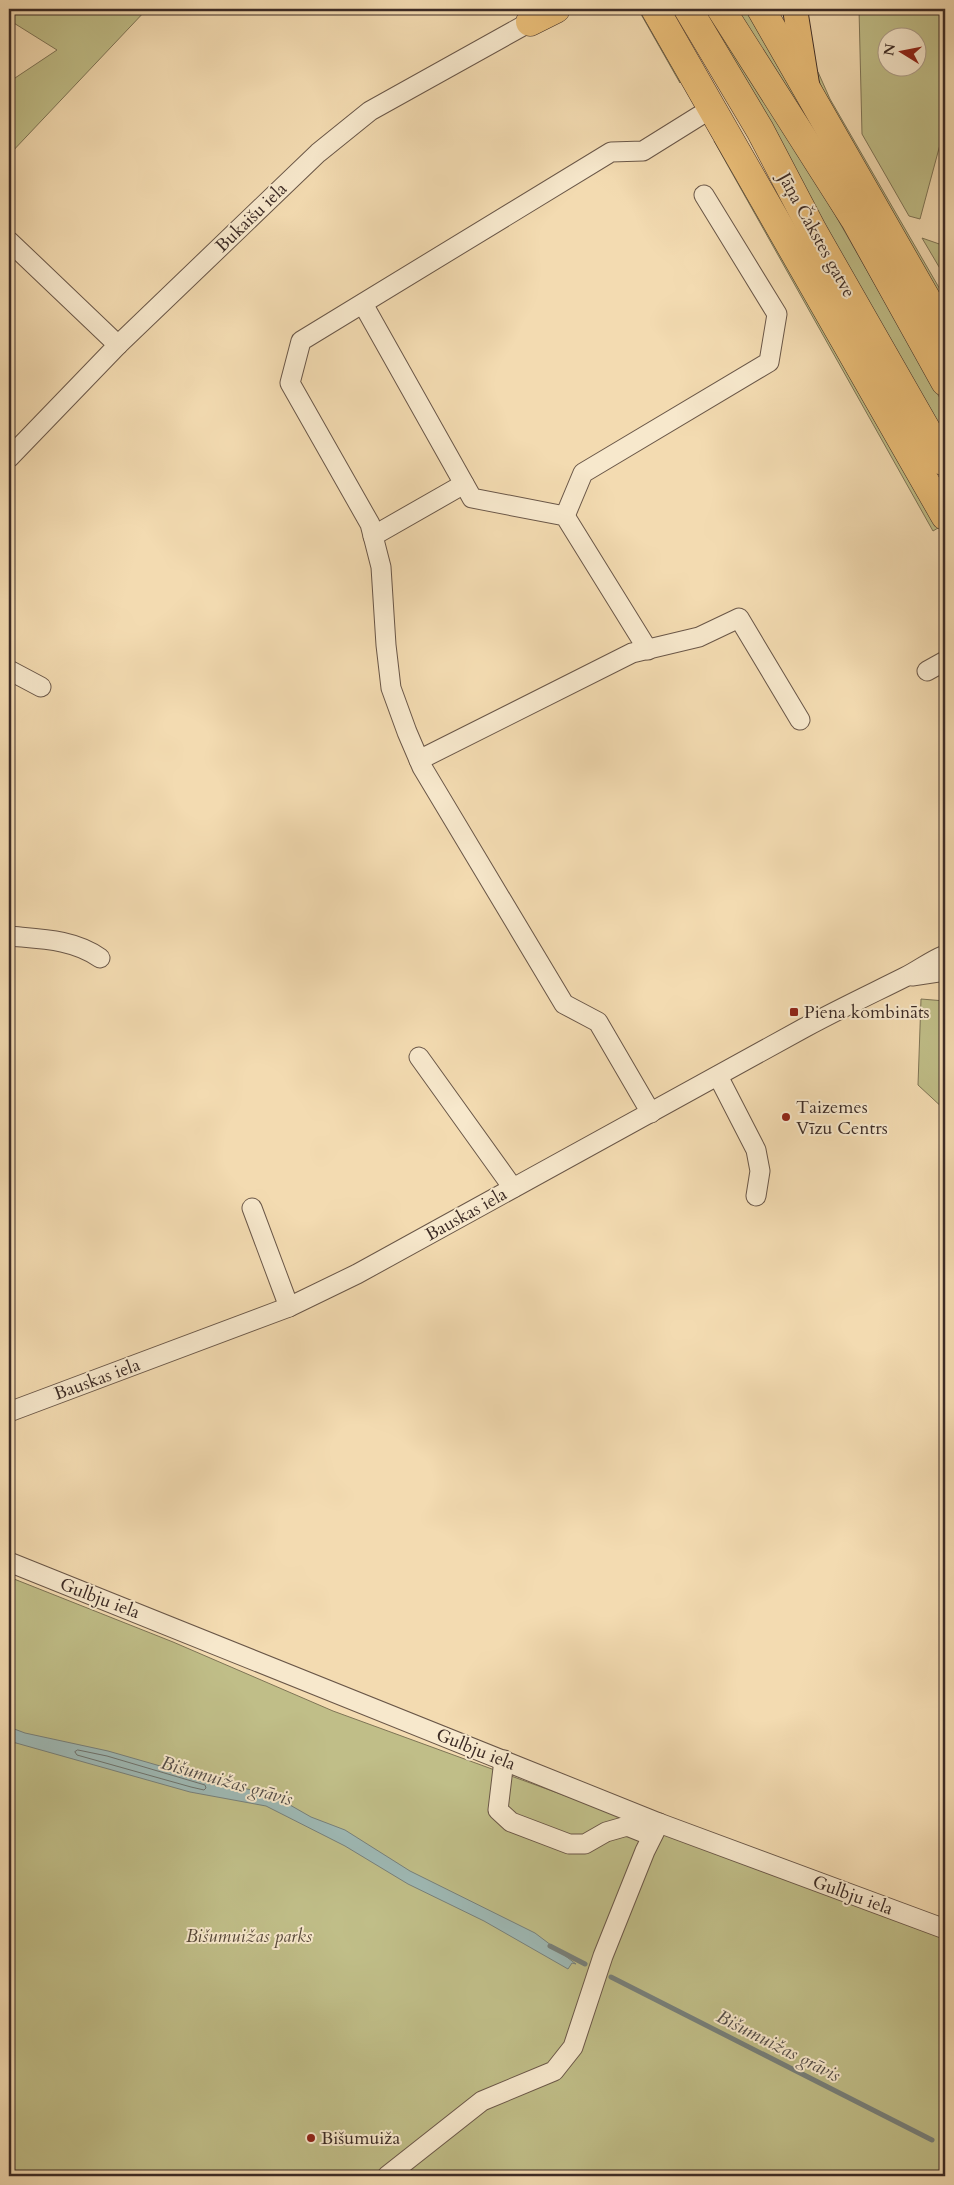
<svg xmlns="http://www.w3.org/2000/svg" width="954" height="2185" font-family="Cardo,serif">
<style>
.green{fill:#c0be88;stroke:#7e7456;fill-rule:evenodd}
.water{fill:#9eb9b5;stroke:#77807b}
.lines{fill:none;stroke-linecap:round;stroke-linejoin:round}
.shore{stroke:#6d726d;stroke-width:1}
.stream{stroke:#77807b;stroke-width:5}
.minor-casing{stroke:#6a5748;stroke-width:21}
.major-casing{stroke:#3c2b25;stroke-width:26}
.highway-casing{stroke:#3c2b25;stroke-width:29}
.minor{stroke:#f7e8cc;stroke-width:19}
.major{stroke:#eabe78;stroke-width:24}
.highway{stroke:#eabe78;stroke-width:28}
.poi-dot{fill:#8f2418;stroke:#f7e8cc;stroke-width:2}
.labels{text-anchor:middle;stroke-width:4;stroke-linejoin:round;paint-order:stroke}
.street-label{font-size:18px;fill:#3c2b25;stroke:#f7e8cc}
.poi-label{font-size:18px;fill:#3c2b25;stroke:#f7e8cc;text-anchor:start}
.park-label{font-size:18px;font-style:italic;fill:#564839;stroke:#f7e8cc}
.water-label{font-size:19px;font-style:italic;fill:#544e49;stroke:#f7e8cc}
</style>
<rect width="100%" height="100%" fill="#f3dbb1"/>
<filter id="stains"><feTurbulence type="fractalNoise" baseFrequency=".004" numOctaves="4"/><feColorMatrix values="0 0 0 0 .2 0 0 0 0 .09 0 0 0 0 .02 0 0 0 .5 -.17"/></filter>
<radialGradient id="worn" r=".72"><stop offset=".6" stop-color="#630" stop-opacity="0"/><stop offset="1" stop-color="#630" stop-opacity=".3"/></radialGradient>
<!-- green -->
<g class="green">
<path d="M9,9H147L9,155V82L57,50L9,20Z"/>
<path d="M638,9L651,20L682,75L680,83Z"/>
<path d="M699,9H709L821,190L945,407V441Z"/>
<path d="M733,9H750L836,157L829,162Z"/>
<path d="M859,9H945V126L920,219L909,216L862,134ZM886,38H916V68H886Z"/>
<path d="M818,72L830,99L945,298V309L822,88L816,74Z"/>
<path d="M714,141L724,148L938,528L933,531Z"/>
<path d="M922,238L945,246V277Z"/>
<path d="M921,999L945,1001V1110L918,1085Z"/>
<path d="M9,1577L173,1642L333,1711L681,1838L945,1939V2176H9Z"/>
</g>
<!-- water -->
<path class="water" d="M9,1727L25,1733L108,1751L230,1786L269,1793L311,1817L345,1830L410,1871L535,1933L576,1964L572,1963L568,1969L484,1921L408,1884L345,1846L266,1806L190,1792L9,1741Z"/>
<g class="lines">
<!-- shore -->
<path class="shore" d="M78,1750L107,1756L205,1785L206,1788L204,1790L191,1787L77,1755L75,1752Z"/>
<!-- stream -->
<g class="stream">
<path d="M550,1946L585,1964"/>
<path d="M611,1977L932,2140"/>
<path d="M943,2145L945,2146"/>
</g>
<!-- minor casing -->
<g class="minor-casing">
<g id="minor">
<path d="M9,241L118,345"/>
<path d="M363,304L472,498L565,516L648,650"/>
<path d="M9,458L118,345L318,153L370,111L530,22"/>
<path d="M565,516L583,473L769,362L777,314L704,195"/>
<path d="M373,536L464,484"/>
<path d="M9,670L41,687"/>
<path d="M927,671L945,661"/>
<path d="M419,760L632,653L699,637L739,618L800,720"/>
<path d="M9,936C40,939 73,939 100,958"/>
<path d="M912,976L945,971"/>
<path d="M419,1057L513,1188"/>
<path d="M718,1076L756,1150L760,1171L756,1196"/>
<path d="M651,1113L598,1022L564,1004L422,767L407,732L391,688L386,645L381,567L370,524L290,383L301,341L611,152L643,151L712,108"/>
<path d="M252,1208L289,1307"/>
<path d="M9,1412L289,1307L357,1274L804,1028C837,1010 871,994 905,977C919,970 930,961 945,955"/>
<path d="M9,1562L659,1823L945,1929"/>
<path d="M504,1760L498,1810L511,1822L569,1844H585L606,1832L627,1826L652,1836"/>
<path d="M387,2176L482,2101L554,2071L573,2047L603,1956L645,1851L659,1823"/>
</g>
</g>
<!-- major casing -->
<g class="major-casing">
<path id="major" d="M795,9L807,84"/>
</g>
<!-- highway casing -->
<g class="highway-casing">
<g id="highway">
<path d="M655,9L945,516"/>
<path d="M688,9L760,130L813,231L945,462"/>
<path d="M721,9L855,220L945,382"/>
<path d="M761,9L945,331"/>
<path d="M530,22L556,9"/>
</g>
</g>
<!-- minor -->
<use href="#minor" class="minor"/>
<!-- major -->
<use href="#major" class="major"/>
<!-- highway -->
<use href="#highway" class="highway"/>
</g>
<!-- markers -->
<g class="poi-dot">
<rect x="789" y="1007" width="10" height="10" rx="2.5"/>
<circle cx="786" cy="1117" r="5"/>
<circle cx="311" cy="2138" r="5"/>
</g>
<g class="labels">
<!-- street labels -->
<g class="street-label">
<text transform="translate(251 217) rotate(-44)" y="6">Bukaišu iela</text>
<text transform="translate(817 235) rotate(61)" y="6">Jāņa Čakstes gatve</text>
<text transform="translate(466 1214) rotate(-29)" y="6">Bauskas iela</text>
<text transform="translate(97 1379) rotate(-20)" y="6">Bauskas iela</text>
<text transform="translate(100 1598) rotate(21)" y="6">Gulbju iela</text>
<text transform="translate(476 1749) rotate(22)" y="6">Gulbju iela</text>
<text transform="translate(853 1895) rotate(20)" y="6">Gulbju iela</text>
</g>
<!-- poi labels -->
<g class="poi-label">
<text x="804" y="1018">Piena kombināts</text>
<text x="796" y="1113">Taizemes<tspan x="796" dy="21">Vīzu Centrs</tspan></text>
<text x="321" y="2144">Bišumuiža</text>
</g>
<!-- park labels -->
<g class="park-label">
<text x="249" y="1942">Bišumuižas parks</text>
</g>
<!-- water labels -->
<g class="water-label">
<text transform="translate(227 1780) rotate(16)" y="7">Bišumuižas grāvis</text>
<text transform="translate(779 2045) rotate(27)" y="7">Bišumuižas grāvis</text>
</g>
</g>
<!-- margin -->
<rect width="954" height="2185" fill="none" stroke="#f3dbb1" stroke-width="30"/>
<rect x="10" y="10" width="934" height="2165" fill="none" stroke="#3c2b25" stroke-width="2.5"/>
<rect x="15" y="15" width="924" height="2155" fill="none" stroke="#3c2b25"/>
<!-- north arrow -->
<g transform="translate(902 52) rotate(280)"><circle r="24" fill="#f7e8cc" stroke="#ac9c89"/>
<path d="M0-4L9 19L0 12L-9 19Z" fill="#8f2418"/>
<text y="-8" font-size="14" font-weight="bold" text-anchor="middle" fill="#3c2b25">N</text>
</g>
<rect width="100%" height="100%" filter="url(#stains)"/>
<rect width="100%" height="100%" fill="url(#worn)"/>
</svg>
